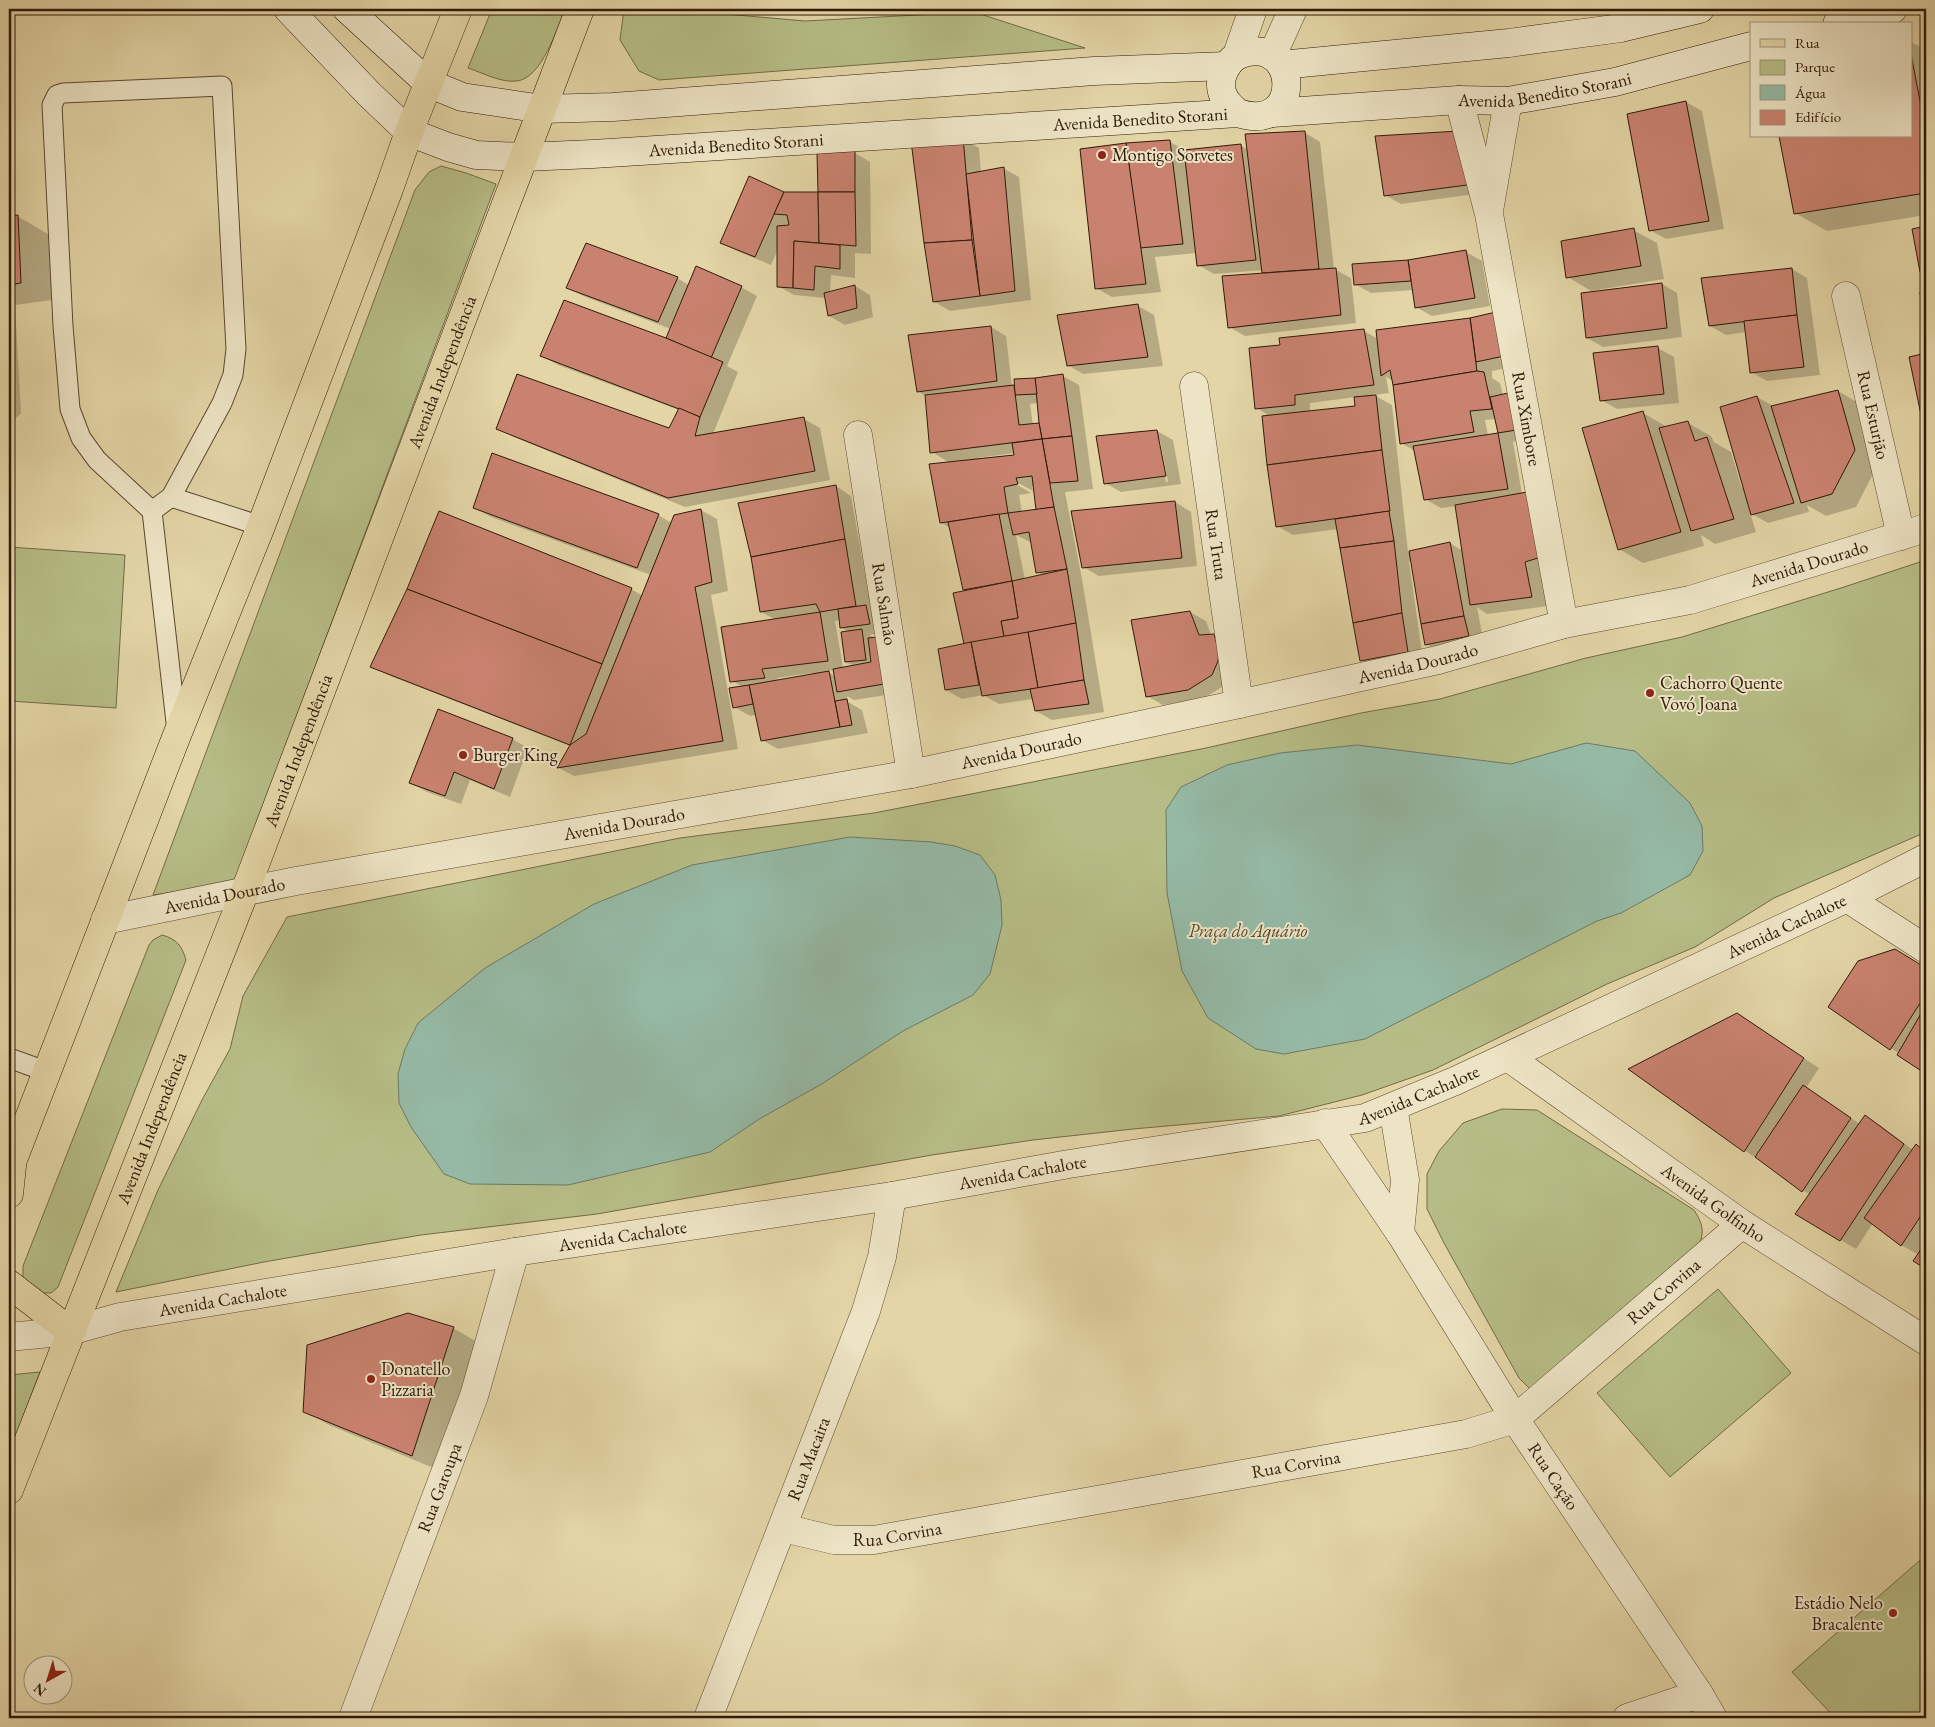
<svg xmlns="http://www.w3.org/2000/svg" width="1935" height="1727" font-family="'EB Garamond',serif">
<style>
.green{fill:#b6bc85;stroke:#736a46}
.water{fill:#95b9a5;stroke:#6d7966}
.shadow{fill:#0003;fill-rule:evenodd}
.building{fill:#c9826f;stroke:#301908}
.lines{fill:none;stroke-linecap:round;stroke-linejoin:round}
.service-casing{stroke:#5d4830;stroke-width:21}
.minor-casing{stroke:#5d4830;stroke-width:29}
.tertiary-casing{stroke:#5d4830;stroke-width:29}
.secondary-casing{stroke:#301908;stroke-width:29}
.primary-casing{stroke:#301908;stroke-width:29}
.service{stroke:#ede4c5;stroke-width:19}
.minor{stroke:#ede4c5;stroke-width:28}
.tertiary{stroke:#ede4c5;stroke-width:28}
.secondary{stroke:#ede4c5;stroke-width:28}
.primary{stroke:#e3d5a6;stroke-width:28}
.poi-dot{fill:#8f2418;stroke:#ede4c5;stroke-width:2}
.labels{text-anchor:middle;stroke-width:4;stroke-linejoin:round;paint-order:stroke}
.street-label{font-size:18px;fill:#301908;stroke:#ede4c5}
.poi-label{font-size:18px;fill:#301908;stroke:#ede4c5;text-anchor:start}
.park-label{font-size:18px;font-style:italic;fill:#584a2e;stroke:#ede4c5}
</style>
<rect width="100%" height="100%" fill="#e3d5a6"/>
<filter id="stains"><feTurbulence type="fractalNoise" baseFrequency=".004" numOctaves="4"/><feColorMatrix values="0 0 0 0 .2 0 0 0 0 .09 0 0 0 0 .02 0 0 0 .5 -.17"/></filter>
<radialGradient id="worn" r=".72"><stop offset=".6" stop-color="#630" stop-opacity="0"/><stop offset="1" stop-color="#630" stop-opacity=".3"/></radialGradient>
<!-- green -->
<g class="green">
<path d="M492,9H565C557,28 542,78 517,81C501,83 483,73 468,68Z"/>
<path d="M624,9H699L702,12L805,21L974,12L1085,48L659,80L639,71L620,40Z"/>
<path d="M441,166L466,173L496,184L234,883L153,895L415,190L429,172Z"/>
<path d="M9,547L125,555L116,708L9,701Z"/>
<path d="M1926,560V832L1774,898L1695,947L1607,984L1433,1070L1362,1095L1279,1116L1133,1129L1033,1140L932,1155L597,1214L421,1235L344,1248L264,1262L116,1292L158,1190L202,1100L230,1049L243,996L287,917L680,838L874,813L1206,748L1361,713L1440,699L1586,658L1682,637L1841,588Z"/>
<path d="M162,935C177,939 182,946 186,960L58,1287L51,1293H41L23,1280V1266L149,945L153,940Z"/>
<path d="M1502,1109L1537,1110L1694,1210C1707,1230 1703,1238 1693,1257L1531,1390L1519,1378L1444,1243L1427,1209V1174L1439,1151L1463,1123Z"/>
<path d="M1718,1289L1791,1373L1670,1477L1597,1393Z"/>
<path d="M40,1372L9,1453V1375Z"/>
<path d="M1926,1555V1718H1835L1792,1672Z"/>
</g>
<!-- water -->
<g class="water">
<path d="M1586,743L1635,751L1690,803L1702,826L1703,851L1690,875L1621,913L1597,921L1365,1039L1284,1054L1256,1049L1208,1018L1182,971L1167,893L1166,810L1181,787L1227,765L1280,753L1357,745L1511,764Z"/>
<path d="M850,837L931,842L955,846L980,855L995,875L1001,900L1002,925L990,974L973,995L903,1031L820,1085L761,1118L710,1152L568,1185L470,1184L444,1174L411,1127L399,1103L398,1074L405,1049L418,1023L485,968L594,904L692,865Z"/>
</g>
<!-- shadow -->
<g class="shadow">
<path d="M9,9H22V11L9,12Z"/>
<path d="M1911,42L1926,50V215L1827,231L1795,213L1911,136Z"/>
<path d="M1686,102L1702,111L1724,229L1666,239L1650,230Z"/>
<path d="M9,127L14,216H17L48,234L52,300L15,305L21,413L9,425Z"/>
<path d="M1304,132L1320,142L1334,269L1351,278L1356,323L1245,336L1229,327L1264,274L1263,270L1214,274L1198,265L1197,253L1155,257L1161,292L1112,297L1096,288L1170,142L1187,151L1241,145L1248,150Z"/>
<path d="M1459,133L1483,193L1401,204L1385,195Z"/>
<path d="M963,139L979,148L981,172L1003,168L1019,177L1031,300L950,311L935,302Z"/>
<path d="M855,153L870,162L871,254L855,253V278L831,275L830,293L855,286L870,295L873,317L845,325L829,316L826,298L794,295L778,286V249L771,265L737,251L722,242L784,194L820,193Z"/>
<path d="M1926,227V275L1921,272L1913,230Z"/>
<path d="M1633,230L1657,243L1664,279L1591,291L1568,277Z"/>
<path d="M1466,252L1482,261L1490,306L1432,316L1416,307L1414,290L1371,293L1355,284L1408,261Z"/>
<path d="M1792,269L1807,278L1820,375L1767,381L1751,372L1746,332L1726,335L1710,326Z"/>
<path d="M677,278L689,285L741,287L757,296L727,366L738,372L713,434L804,419L820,428L830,480L685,507L514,437L498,428L670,429L679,410L558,365L542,356L667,339L671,329L583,296L567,287Z"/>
<path d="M1662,284L1677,293L1682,337L1603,347L1587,338Z"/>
<path d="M1138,306L1154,315L1163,366L1083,374L1068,365Z"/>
<path d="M1496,314L1519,365L1492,371V378L1500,383L1503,395L1532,438L1513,442L1522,494L1553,567L1540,571L1548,606L1487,614L1477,607L1484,644L1442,653L1426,644L1412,561H1409L1423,660L1377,669L1362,660L1338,529L1293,535L1277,526L1271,417L1257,408L1281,346L1364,331L1378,339ZM1386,377L1393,381L1401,443L1415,451L1425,499L1441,508L1456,506L1463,551L1450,543L1408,552L1392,405L1374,395L1389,393ZM1356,397V407L1310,412V403ZM1496,419L1499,434L1488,436L1485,420Z"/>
<path d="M991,327L1006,336L1012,387L1063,376L1079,385L1093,489L1065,492L1082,579L1104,712L1052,720L1036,711L1033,699L999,704L983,695L962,699L946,690L965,645L964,591L951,528L941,523L950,463L932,452L927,397L918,391ZM1039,403L1040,424L1033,425L1030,404ZM1015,453L1016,456L977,460V458ZM1013,480L1033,491L1032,487L1035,486L1038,511L1022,513L1019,495L1031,493L1012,482ZM1016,535L1032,543L1038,572L1044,576L1025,580Z"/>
<path d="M1658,348L1674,357L1679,403L1617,409L1601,400Z"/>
<path d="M1926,354V433L1910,358Z"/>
<path d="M1838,391L1862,405L1878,464L1856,507L1826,516L1807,505L1809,512L1768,523L1750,513L1756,532L1715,544L1701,535L1704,546L1643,563L1619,549L1643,413L1667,427L1688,423L1711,436L1714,442L1731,452L1742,488H1745L1757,397L1773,406Z"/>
<path d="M1157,431L1173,440L1181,484L1121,492L1105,483ZM1158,440H1160L1168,482H1166Z"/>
<path d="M836,486L851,496L871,609L881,615L885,632L869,635L876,639L899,693L854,700L847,696L848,702L862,710L868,733L778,749L762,740L756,715L750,716L734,707L743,687L732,681L776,620L761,612ZM841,620L842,628L849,632L846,662L854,666L843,668L835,621ZM835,670L836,677L827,671ZM812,673V675L778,681L777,678Z"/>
<path d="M1175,502L1191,512L1197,566L1099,576L1083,567Z"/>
<path d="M475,508L658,515L672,523L701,510L717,519L728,591L711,595L738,749L574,776L559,768L570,746L388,675L372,666L631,589L643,596L651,575L491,517Z"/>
<path d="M1190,612L1206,621L1211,635H1214L1230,644L1227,684L1204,698L1163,705L1147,696Z"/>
<path d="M512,739L528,748L510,797L470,780L461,804L427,792L411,783Z"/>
<path d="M1895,950L1926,969V1072L1891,1048Z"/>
<path d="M1737,1015L1819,1068L1806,1088L1860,1124L1865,1116L1880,1125L1913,1150L1916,1146L1926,1151V1267L1915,1260L1919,1255L1901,1245L1873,1223L1856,1249L1841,1240L1810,1195L1744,1150Z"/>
<path d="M453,1328L477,1342L436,1469L329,1425L305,1411Z"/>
</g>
<!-- building -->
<g class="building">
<path d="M1911,54L1926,132V193L1794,214L1779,136H1911Z"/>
<path d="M1686,101L1709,221L1649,231L1627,114Z"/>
<path d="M1305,131L1319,269L1262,273L1245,134Z"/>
<path d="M1459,131L1467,185L1384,196L1375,136Z"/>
<path d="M963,137L972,240L924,243L911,141Z"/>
<path d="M1170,140L1183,244L1140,248L1126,143Z"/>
<path d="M1126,143L1146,284L1095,289L1080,149Z"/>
<path d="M1241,144L1256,260L1197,266L1184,150Z"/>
<path d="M855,151V192H818L817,153Z"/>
<path d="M1004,167L1015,291L980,296L966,174Z"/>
<path d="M749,176L784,192L755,257L720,243Z"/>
<path d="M784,192H818L819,243L794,241L793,288L777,287V226L789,225L787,215L774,214Z"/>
<path d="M818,192H855L856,246L819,243Z"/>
<path d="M18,215L21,283L9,285V216Z"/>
<path d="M1926,226V271L1920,272L1912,229Z"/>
<path d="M1634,228L1641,266L1566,278L1561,241Z"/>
<path d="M972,240L980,296L933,302L924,243Z"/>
<path d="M794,241L840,245V269L815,266L814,290L793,288Z"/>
<path d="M586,243L678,277L658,322L566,288Z"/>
<path d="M1466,250L1475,298L1415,308L1408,260Z"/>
<path d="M1408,260L1411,281L1354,285L1352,264Z"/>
<path d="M696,266L742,286L711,358L666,338Z"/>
<path d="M1336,268L1341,315L1228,328L1222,276Z"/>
<path d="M1792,268L1797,315L1709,326L1701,278Z"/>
<path d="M1662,283L1667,328L1586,338L1581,293Z"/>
<path d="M855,285L857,308L828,316L824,293Z"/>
<path d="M1926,290V340L1920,292Z"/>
<path d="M564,300L666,338L723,362L700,417L540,356Z"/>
<path d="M1138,304L1148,357L1067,366L1057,315Z"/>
<path d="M1496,312L1504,356L1476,362L1470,318Z"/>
<path d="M1797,315L1804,367L1750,373L1744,321Z"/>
<path d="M1470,318L1477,371L1393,385L1390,370L1381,376L1376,330Z"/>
<path d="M991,326L997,381L917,392L908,335Z"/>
<path d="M1364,329L1374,385L1295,395V405L1255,409L1249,348L1280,345L1279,338Z"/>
<path d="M1658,346L1664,394L1600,401L1593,353Z"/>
<path d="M1926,353V439L1909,357Z"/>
<path d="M1477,371L1484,372L1492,409L1470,411L1474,432L1400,444L1393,385Z"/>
<path d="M517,374L669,428L679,408L700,417L695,436L804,417L815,471L668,498L496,429Z"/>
<path d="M1063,374L1072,436L1042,439L1039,423L1035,378Z"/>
<path d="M1035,378L1037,394L1015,395L1014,379Z"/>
<path d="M1014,385L1019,425L1039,423L1042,439L930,453L925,395Z"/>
<path d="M1838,390L1855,450L1832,494L1801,503L1771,406Z"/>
<path d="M1508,393L1516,430L1498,433L1490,397Z"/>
<path d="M1376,395L1382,450L1267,465L1262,416L1355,406L1354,397Z"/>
<path d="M1757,396L1794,503L1751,515L1720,407Z"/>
<path d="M1643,411L1681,532L1618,550L1582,428Z"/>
<path d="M1688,421L1695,441L1707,437L1734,519L1691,531L1659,428Z"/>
<path d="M1157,430L1166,476L1104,484L1096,436Z"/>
<path d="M1498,433L1508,489L1424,500L1413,446Z"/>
<path d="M1072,436L1078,481L1050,483L1042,439Z"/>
<path d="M1042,439L1054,507L1036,510L1032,476L1016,478L1018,484L1004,487L1008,513L940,523L929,464L1014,455L1012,443Z"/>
<path d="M1382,450L1390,511L1276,527L1267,465Z"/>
<path d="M492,453L659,514L637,568L473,508Z"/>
<path d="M836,485L845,539L751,557L738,503Z"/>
<path d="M1527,492L1538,558L1525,562L1532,597L1470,605L1455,505Z"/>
<path d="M1175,501L1182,558L1082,568L1071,511Z"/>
<path d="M1054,507L1067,569L1036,573L1029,532L1013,535L1008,513Z"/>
<path d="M701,509L712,582L695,587L723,741L557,768L570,745L586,734L674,515Z"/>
<path d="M439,511L632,588L602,664L407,589Z"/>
<path d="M1389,511L1394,541L1340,548L1335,519Z"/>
<path d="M999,514L1012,581L963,590L948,522Z"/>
<path d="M845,539L856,606L820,612L816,604L760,612L751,557Z"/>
<path d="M1394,541L1402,613L1353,623L1340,548Z"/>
<path d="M1450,542L1464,616L1421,624L1409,551Z"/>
<path d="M1067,569L1076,623L1004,637L1001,621L1018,618L1012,581Z"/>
<path d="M1012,581L1018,618L1001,621L1004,637L964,644L953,593Z"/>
<path d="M407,589L602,664L570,745L370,667Z"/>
<path d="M866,605L870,624L840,628L838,609Z"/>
<path d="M1190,611L1199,635L1214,634L1219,652L1218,661L1212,675L1188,690L1146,697L1131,620Z"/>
<path d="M820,612L828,661L762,669L765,678L730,682L721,627Z"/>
<path d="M1402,613L1408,652L1360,661L1353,623Z"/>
<path d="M1464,616L1469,636L1425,645L1421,624Z"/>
<path d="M1076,623L1084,680L1038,688L1028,632Z"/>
<path d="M862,629L866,660L845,662L841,632Z"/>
<path d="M1028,632L1038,688L982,696L971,642Z"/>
<path d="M878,637L884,684L837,692L833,669L871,662L868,638Z"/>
<path d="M971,642L979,685L945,690L938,649Z"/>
<path d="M829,671L840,727L761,741L749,685Z"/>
<path d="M1084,680L1089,704L1035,711L1030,689Z"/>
<path d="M749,685L753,704L733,708L729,688Z"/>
<path d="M847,699L852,725L840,727L835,701Z"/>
<path d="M438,709L513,738L494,789L454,772L445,796L409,783Z"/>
<path d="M1895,949L1926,968V994L1890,1050L1828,1007L1858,961Z"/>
<path d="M1926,1005V1074L1897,1055Z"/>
<path d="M1737,1013L1804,1058L1744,1152L1628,1069Z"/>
<path d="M1803,1085L1851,1118L1802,1192L1755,1157Z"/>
<path d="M1865,1115L1904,1144L1840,1241L1795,1214Z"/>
<path d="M1916,1144L1926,1153V1208L1901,1246L1864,1218Z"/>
<path d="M1926,1242V1269L1913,1261Z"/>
<path d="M408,1313L454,1327L412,1456L303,1412L307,1345Z"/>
</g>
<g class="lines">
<!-- service casing -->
<g class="service-casing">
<g id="service">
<path d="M171,497L261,526"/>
<path d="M152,511L171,497L222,403L233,375L236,349L222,86L63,93L57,95L52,105L63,326L70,409L81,438L97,460L152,511L177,731"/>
<path d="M9,1058L45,1071"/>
</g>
</g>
<!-- minor casing -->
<g class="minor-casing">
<g id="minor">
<path d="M1237,55L1253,9"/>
<path d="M1272,56L1293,9"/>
<path id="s1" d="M1459,100L1489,214L1564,624"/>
<path d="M1490,205L1508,101"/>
<path id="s2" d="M1846,296L1901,536"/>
<path id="s3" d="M1194,386L1239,704"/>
<path id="s4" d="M858,435L911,774"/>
<path d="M1847,898L1926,949"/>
<path id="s5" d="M105,920L296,881L911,774L1239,704L1438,660L1564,624L1690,600L1926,528"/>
<path id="s6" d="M1508,1057L1742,1224L1926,1341"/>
<path d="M1393,1107L1405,1180L1400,1233"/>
<path id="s7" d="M1325,1123L1400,1233L1515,1419L1699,1694L1713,1718"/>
<path id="s8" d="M70,1331L120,1317L515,1252L892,1196L1069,1164L1365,1118L1455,1081L1847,898L1926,858"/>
<path id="s9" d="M783,1528L834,1540H874L1466,1434L1515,1419L1742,1224"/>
<path id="s10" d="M353,1718L474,1396L515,1252"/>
<path id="s11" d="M708,1718L866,1311L882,1257L892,1196"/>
<path d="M1627,1718L1699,1694"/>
</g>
</g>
<!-- tertiary casing -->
<g class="tertiary-casing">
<path id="tertiary" d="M9,1337L70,1331"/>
</g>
<!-- secondary casing -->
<g class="secondary-casing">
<g id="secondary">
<path id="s12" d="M288,9L369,94L409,132L448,147L476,155L524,157L593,154L1238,113C1304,135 1300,34 1241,54C1227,59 1218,78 1222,92C1225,102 1231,107 1238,113"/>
<path d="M347,9L428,83L462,97L542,109L613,107L1094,71L1227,66"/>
<path d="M1837,24L1893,9"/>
<path d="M1281,65L1509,43L1621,28L1700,9"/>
<path id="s13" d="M1272,113L1459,100L1508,101L1615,82L1751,46"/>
</g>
</g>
<!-- primary casing -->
<g class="primary-casing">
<g id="primary">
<path d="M9,1170L177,735L261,526L389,189L409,132L458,9"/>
<path d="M9,1194L13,1157"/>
<path d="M9,1284L70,1331"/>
<path id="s14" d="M9,1490L245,891L580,9"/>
</g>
</g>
<!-- service -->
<use href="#service" class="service"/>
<!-- minor -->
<use href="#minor" class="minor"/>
<!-- tertiary -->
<use href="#tertiary" class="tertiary"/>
<!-- secondary -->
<use href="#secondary" class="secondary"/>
<!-- primary -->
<use href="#primary" class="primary"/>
</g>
<!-- markers -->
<g class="poi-dot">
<circle cx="1102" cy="155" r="5"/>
<circle cx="1650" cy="693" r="5"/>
<circle cx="463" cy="755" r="5"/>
<circle cx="371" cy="1379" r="5"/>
<circle cx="1893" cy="1613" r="5"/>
</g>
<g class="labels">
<!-- street labels -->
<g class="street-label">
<text dy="6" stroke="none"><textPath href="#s13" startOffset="274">Avenida Benedito Storani</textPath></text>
<text dy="6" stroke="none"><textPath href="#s12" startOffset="909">Avenida Benedito Storani</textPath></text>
<text dy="6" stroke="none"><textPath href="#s12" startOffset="504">Avenida Benedito Storani</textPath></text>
<text dy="6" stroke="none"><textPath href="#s14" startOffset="1199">Avenida Independência</textPath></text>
<text dy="6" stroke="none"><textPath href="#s2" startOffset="122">Rua Esturjão</textPath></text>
<text dy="6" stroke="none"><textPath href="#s1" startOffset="326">Rua Ximbore</textPath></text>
<text dy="6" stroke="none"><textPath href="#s3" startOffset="160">Rua Truta</textPath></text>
<text dy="6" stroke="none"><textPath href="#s5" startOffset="1742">Avenida Dourado</textPath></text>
<text dy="6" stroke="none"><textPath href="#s4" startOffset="171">Rua Salmão</textPath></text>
<text dy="6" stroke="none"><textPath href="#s5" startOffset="1338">Avenida Dourado</textPath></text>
<text dy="6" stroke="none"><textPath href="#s5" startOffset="932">Avenida Dourado</textPath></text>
<text dy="6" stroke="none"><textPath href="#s14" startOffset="794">Avenida Independência</textPath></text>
<text dy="6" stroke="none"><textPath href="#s5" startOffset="528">Avenida Dourado</textPath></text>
<text dy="6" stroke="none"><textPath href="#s5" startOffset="122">Avenida Dourado</textPath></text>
<text dy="6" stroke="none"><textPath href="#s8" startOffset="1776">Avenida Cachalote</textPath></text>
<text dy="6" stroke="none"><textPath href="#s8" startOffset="1371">Avenida Cachalote</textPath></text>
<text dy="6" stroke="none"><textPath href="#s14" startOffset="389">Avenida Independência</textPath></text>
<text dy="6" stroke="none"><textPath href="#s8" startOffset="966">Avenida Cachalote</textPath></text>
<text dy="6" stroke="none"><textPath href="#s6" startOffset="252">Avenida Golfinho</textPath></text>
<text dy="6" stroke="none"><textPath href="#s8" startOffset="561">Avenida Cachalote</textPath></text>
<text dy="6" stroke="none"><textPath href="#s9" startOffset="941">Rua Corvina</textPath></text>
<text dy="6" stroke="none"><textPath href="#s8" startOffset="156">Avenida Cachalote</textPath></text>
<text dy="6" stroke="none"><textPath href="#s11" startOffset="278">Rua Macaira</textPath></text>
<text dy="6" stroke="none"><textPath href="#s9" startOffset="521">Rua Corvina</textPath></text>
<text dy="6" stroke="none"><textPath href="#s7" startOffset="421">Rua Cação</textPath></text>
<text dy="6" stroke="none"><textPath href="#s10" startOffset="246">Rua Garoupa</textPath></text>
<text dy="6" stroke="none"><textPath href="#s9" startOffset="116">Rua Corvina</textPath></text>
</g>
<!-- poi labels -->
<g class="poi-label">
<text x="1112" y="161">Montigo Sorvetes</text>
<text x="1660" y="689">Cachorro Quente<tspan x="1660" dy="21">Vovó Joana</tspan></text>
<text x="473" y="761">Burger King</text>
<text x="381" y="1375">Donatello<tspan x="381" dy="21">Pizzaria</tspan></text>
<text x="1883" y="1609" text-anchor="end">Estádio Nelo<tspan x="1883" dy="21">Bracalente</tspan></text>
</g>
<!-- park labels -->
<g class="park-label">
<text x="1248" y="937">Praça do Aquário</text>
</g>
</g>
<!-- margin -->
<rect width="1935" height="1727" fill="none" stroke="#e3d5a6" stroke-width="30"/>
<rect x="10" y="10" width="1915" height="1707" fill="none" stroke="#301908" stroke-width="2.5"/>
<rect x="15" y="15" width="1905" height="1697" fill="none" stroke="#301908"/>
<!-- legend -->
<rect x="1750" y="22" width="162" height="115" fill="#ede4c5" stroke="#a19379"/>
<rect x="1760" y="39" width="25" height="8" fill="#e3d5a6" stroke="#a19379"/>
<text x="1795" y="48" font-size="15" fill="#301908">Rua</text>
<rect x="1760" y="60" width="25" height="15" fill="#b6bc85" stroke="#a19379"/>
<text x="1795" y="72" font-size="15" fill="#301908">Parque</text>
<rect x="1760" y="85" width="25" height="15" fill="#95b9a5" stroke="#a19379"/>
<text x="1795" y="98" font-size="15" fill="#301908">Água</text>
<rect x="1760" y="110" width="25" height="15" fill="#c9826f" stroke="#a19379"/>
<text x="1795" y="122" font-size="15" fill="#301908">Edifício</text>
<!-- north arrow -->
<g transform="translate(48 1680) rotate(219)"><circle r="24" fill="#ede4c5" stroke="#a19379"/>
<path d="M0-4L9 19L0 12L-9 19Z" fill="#8f2418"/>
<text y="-8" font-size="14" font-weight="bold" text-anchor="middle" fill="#301908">N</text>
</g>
<rect width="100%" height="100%" filter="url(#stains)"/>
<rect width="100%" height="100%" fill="url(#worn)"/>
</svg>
